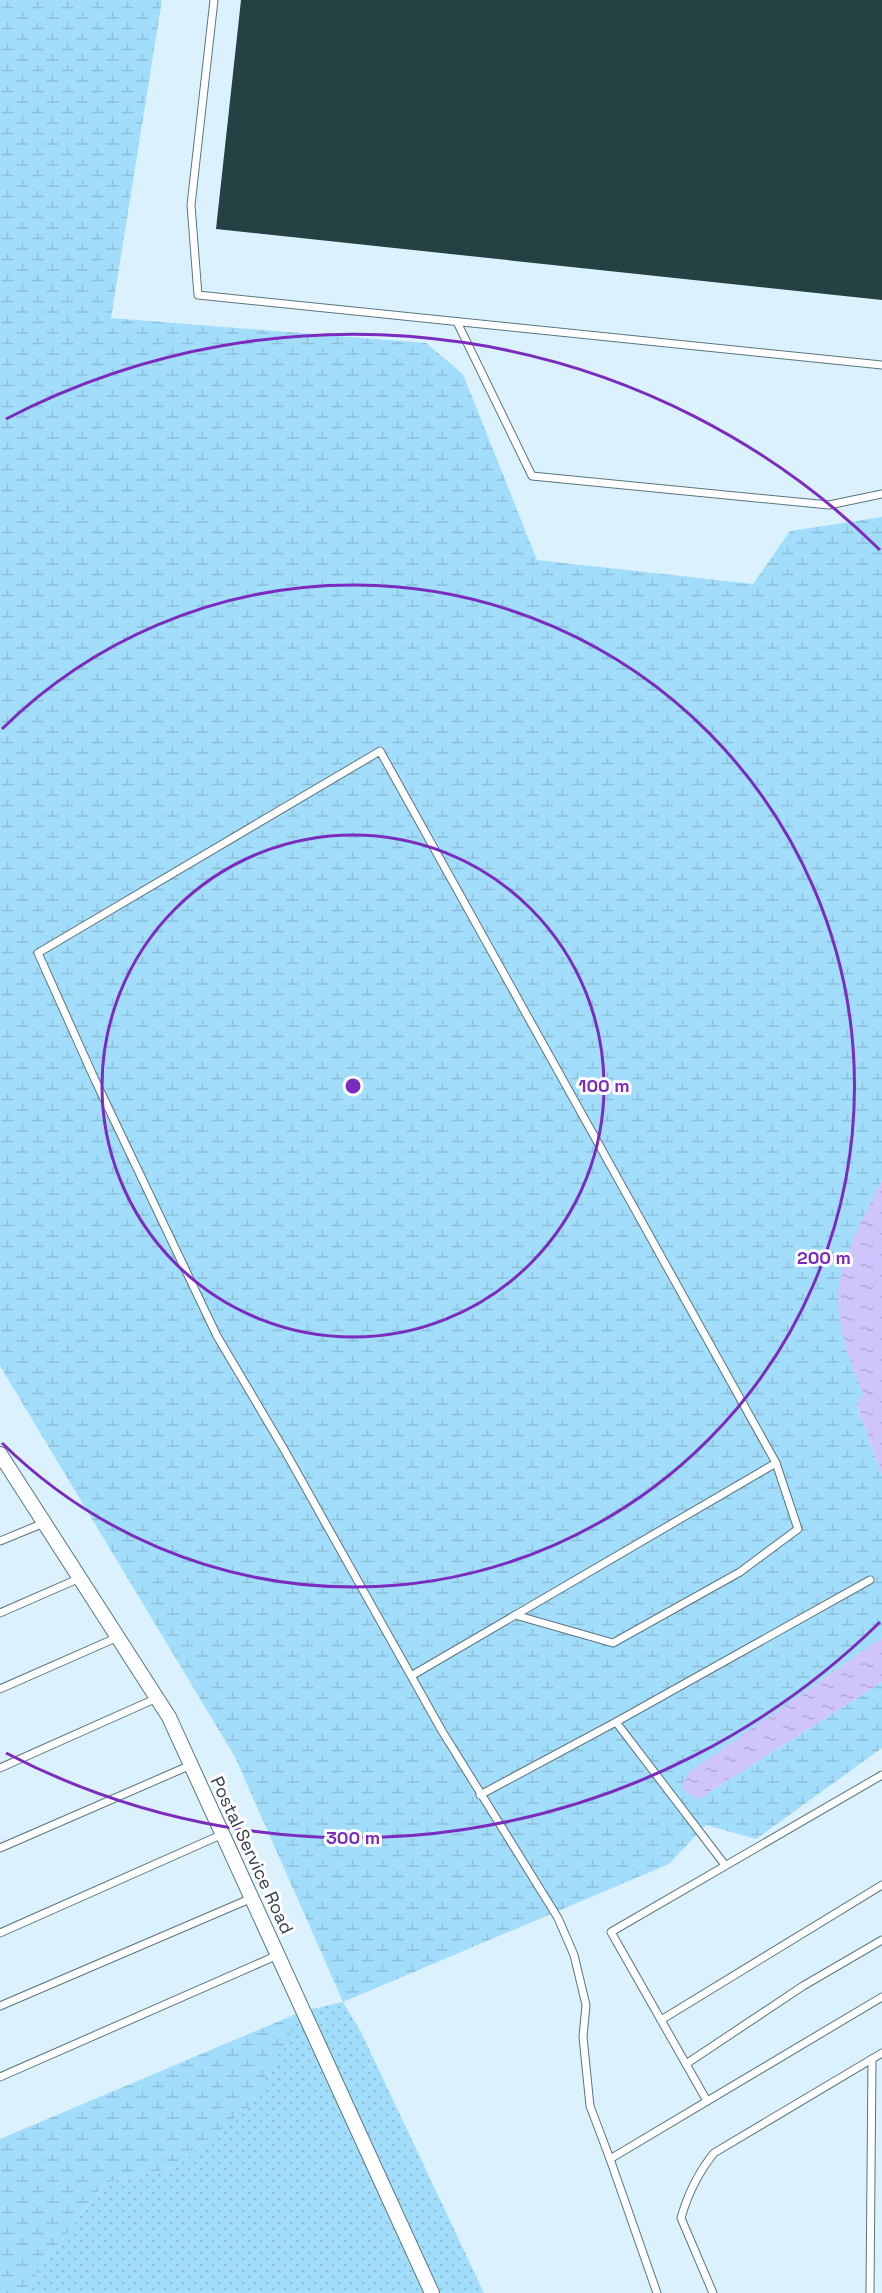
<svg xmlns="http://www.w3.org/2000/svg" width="882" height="2293" font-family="'Space Grotesk',sans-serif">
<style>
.grass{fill:url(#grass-dots)}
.wetland{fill:url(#wetland-marsh)}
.water{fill:url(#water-ripples)}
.building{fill:#244243}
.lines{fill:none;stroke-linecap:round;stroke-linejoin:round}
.lane-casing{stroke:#5a7481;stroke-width:9}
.street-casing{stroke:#5a7481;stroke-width:16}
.lane{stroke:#fff;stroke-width:7}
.street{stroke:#fff;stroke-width:14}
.ring{fill:none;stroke:#7b2cbf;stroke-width:3}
.labels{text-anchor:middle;stroke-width:6;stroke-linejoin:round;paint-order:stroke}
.street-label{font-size:18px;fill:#333f45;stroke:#fff}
.centre{fill:#7b2cbf;stroke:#fff;stroke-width:3}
.ring-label{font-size:18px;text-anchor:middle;font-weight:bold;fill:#7b2cbf;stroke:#fff;stroke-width:6;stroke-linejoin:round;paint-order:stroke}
</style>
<defs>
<pattern id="grass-dots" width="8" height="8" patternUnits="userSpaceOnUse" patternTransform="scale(1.5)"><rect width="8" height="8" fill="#a2defc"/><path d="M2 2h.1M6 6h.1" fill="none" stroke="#8cc0d9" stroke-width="1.8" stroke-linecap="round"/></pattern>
<pattern id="wetland-marsh" width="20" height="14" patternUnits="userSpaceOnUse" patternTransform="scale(1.5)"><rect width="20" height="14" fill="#a2defc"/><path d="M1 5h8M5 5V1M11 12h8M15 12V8" fill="none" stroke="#8cc0d9"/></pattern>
<pattern id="water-ripples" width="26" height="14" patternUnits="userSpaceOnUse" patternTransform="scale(1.5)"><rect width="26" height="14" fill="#cfc4fb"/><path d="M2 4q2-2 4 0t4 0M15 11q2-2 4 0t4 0" fill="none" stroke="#b2a9d8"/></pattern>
</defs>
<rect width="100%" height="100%" fill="#dbf2fe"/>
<!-- grass -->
<path class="grass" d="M343,2002L362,2034L484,2293H23L104,2183L177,2167L303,2011Z"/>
<!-- wetland -->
<g class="wetland">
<path d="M0,0H162L111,318L426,343L463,374L537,560L753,584L790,531L882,517V1180L843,1265L854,1370L863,1393L857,1407L882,1475V1638L790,1702L697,1800L882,1682V1748L756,1839L706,1825L669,1864L343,2002L235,1757L0,1366Z"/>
<path d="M303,2011L250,2105L177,2167L104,2183L23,2293H0V2139Z"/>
</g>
<!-- water -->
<g class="water">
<path d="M882,1180V1475L857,1406L863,1393C846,1353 829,1307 844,1264C853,1235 869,1207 882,1180Z"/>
<path d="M882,1638V1682L697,1800L682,1788L688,1773Z"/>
</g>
<!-- building -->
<path class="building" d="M241,0H882V300L216,229Z"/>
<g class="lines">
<!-- lane casing -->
<g class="lane-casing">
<g id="lane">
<path d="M214,0L191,205L198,295L882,365"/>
<path d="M457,322L532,476L829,505L882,494"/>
<path d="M0,1541L44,1523"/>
<path d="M0,1613L80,1578"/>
<path d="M515,1615L613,1643L740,1572L798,1529L776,1463"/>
<path d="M411,1676L776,1463L380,751L38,953L95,1080L217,1336L285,1451L442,1731L558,1918L574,1955L586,2005L583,2037L590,2106L610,2159L657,2293"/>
<path d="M0,1689L118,1637"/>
<path d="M616,1722L725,1865"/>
<path d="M0,1768L157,1698"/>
<path d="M480,1795L616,1722L870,1580"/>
<path d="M0,1848L191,1765"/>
<path d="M0,1933L223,1834"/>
<path d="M0,2006L252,1898"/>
<path d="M661,2020L882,1885"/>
<path d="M686,2064L803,1986L882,1940"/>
<path d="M0,2077L278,1955"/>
<path d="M707,2101L611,1932L882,1775"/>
<path d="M610,2159L882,1997"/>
<path d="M713,2293L681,2218C688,2193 698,2173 714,2153L882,2053"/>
<path d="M870,2293L872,2059"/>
</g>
</g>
<!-- street casing -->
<g class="street-casing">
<path id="street" d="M0,1454L169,1717L432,2293"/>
</g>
<!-- lane -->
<use href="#lane" class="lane"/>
<!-- street -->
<use href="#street" class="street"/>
</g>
<!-- distance rings -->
<g class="ring">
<circle cx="353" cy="1086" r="251"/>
<path d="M2 729A501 501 0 1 1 2 1443"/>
<path d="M880 1622A752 752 0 0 1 6 1753M6 419A752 752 0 0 1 880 550"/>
</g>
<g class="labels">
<!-- street labels -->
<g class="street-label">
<text transform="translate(252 1855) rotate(65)" y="6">Postal Service Road</text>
</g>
</g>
<circle cx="353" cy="1086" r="9" class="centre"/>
<g class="ring-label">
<text x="604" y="1092">100 m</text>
<text x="824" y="1264">200 m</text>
<text x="353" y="1844">300 m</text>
</g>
</svg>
